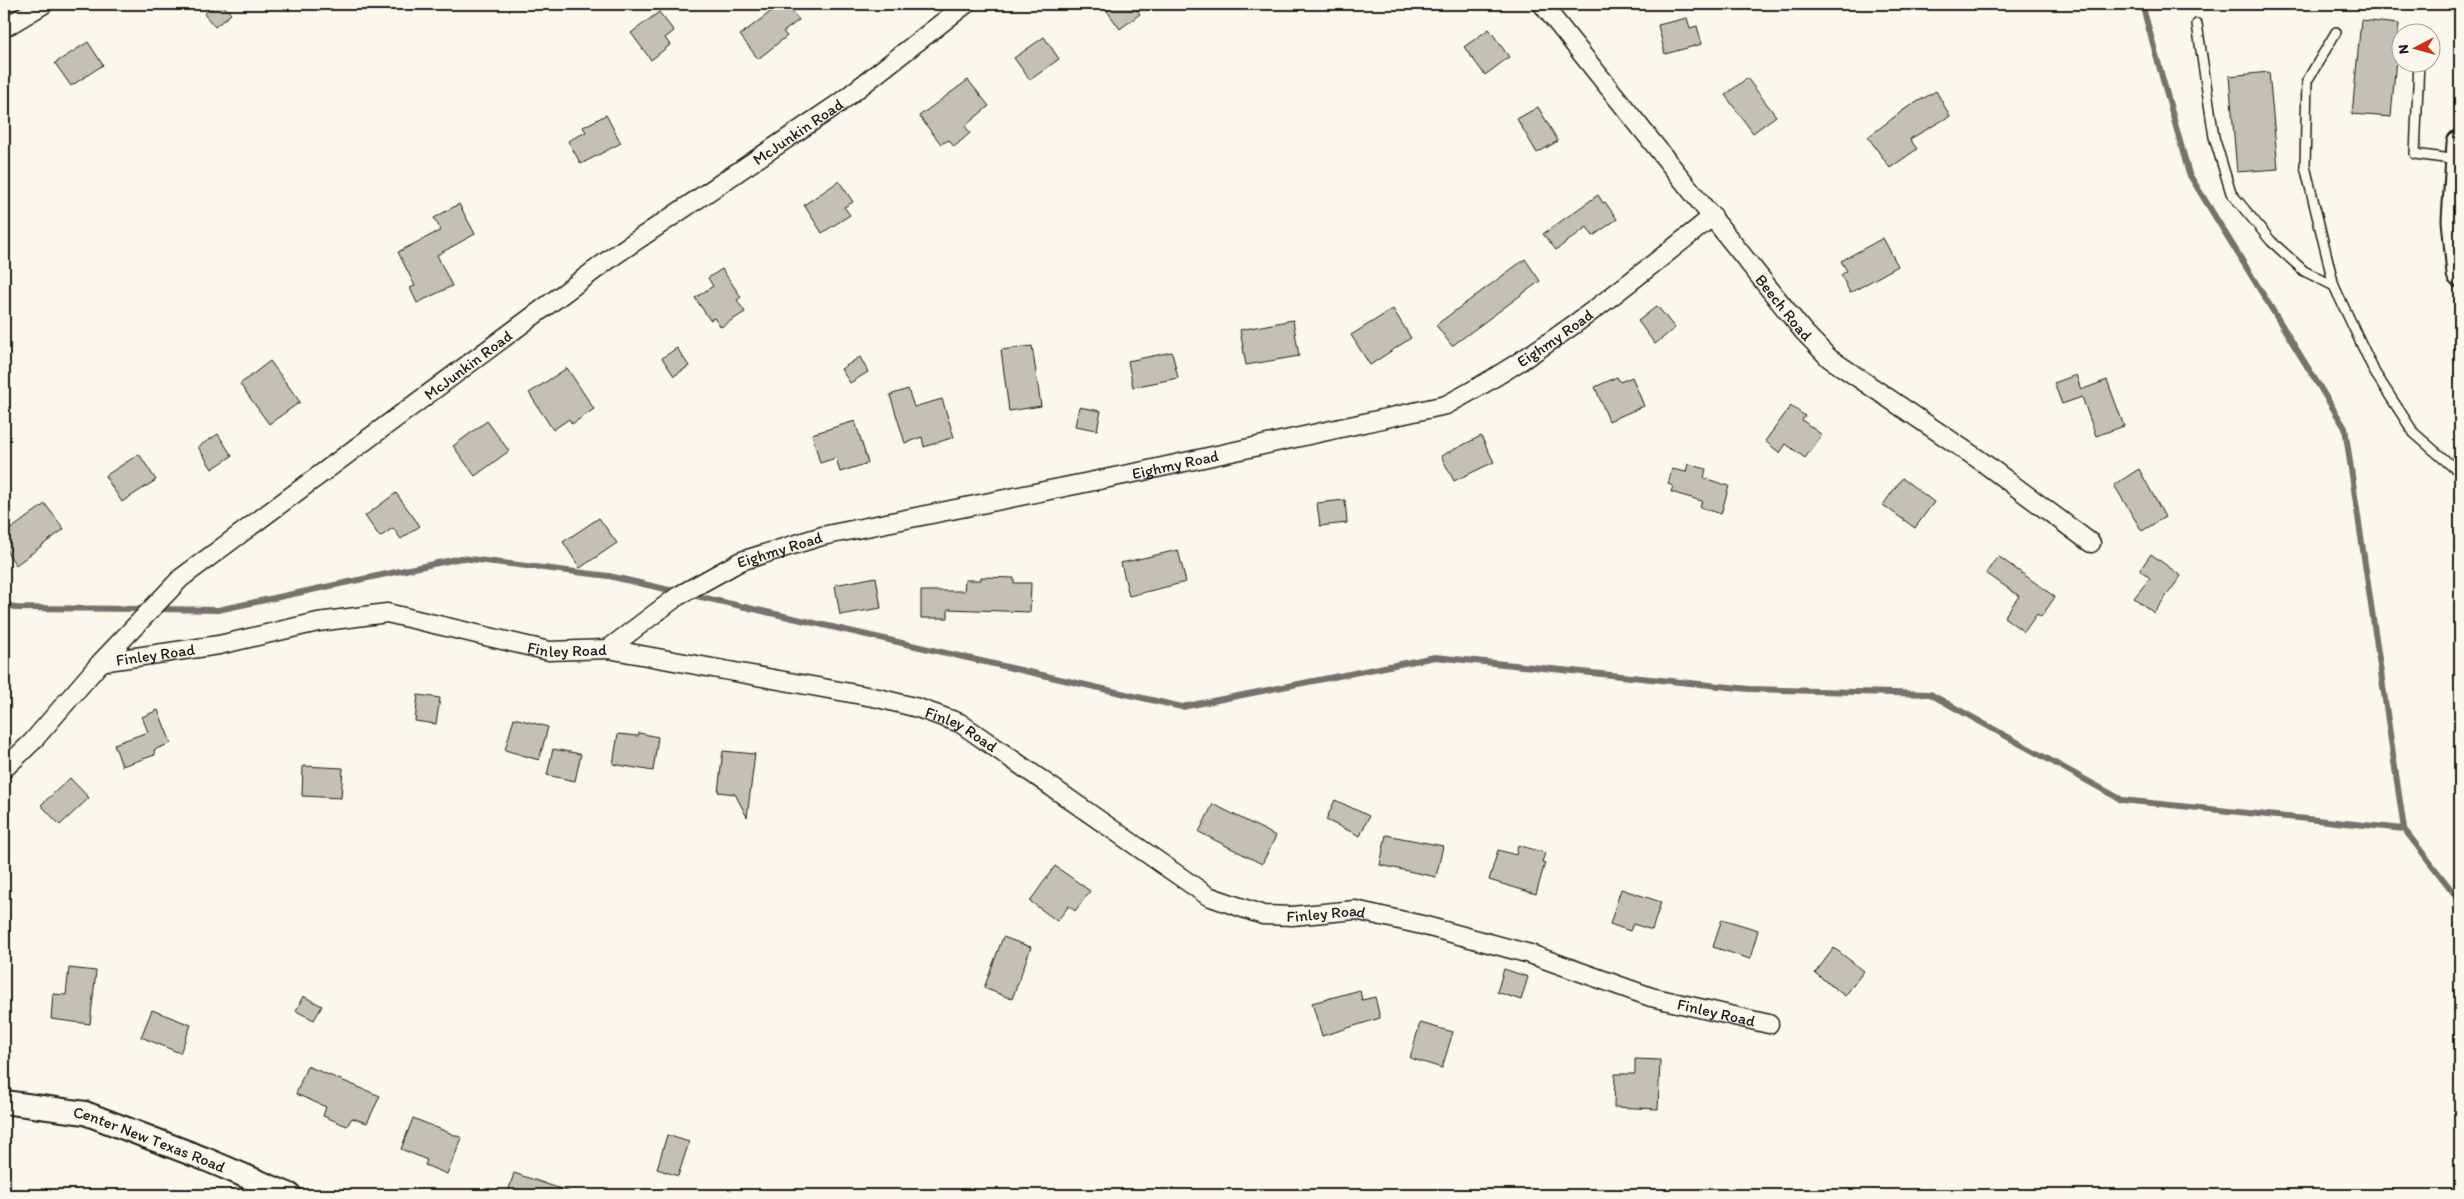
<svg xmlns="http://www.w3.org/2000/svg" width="2464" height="1199" font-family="Itim,sans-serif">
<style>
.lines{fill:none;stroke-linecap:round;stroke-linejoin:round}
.stream{stroke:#74726e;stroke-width:6}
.building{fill:#c3c0b8;stroke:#1c1c1c}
.service-casing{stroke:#1c1c1c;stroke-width:12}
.minor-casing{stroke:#1c1c1c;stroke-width:21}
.tertiary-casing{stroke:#1c1c1c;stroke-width:26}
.secondary-casing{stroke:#1c1c1c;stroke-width:29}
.service{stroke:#fbf7ec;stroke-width:9}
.minor{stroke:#fbf7ec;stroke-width:18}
.tertiary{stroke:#fbf7ec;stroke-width:22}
.secondary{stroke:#fbf7ec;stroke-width:25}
.labels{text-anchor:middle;stroke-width:5;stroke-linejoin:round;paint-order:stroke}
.street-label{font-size:16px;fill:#1c1c1c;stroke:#fbf7ec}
</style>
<rect width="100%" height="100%" fill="#fbf7ec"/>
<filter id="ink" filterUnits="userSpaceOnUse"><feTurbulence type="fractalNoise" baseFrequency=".02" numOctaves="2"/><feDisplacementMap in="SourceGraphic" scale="10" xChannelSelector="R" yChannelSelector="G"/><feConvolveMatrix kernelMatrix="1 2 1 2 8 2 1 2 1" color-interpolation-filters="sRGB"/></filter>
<g filter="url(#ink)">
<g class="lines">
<!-- stream -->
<g class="stream">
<path d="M2142,4L2189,174L2345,428L2404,829L2460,901"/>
<path d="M688,594L1182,707L1435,657L1749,689L1930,694L2122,800L2404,829"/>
<path d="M4,603L16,608L147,609"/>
<path d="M157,609L218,610L461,558L609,576L678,592"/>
</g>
</g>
<!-- building -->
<g class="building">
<path d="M217,4H222L231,14L215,27L204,14Z"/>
<path d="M781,4H786L799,20L783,32L787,36L758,59L740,35Z"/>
<path d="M1102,4H1132L1140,14L1120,29Z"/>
<path d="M659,12L674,31L665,38L670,45L651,60L631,33Z"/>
<path d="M1687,18L1690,28L1697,26L1702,44L1665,54L1658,25Z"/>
<path d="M2361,20L2399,24L2391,117L2352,114Z"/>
<path d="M1489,29L1509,57L1485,75L1464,47Z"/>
<path d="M1044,37L1059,59L1030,80L1014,58Z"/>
<path d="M88,42L103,65L71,86L55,63Z"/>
<path d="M2269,72L2278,169L2237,172L2229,76Z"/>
<path d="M1747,78L1776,116L1753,133L1725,95Z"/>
<path d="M968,80L989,106L965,126L970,133L954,147L949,140L941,144L919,116Z"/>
<path d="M1936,91L1950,116L1910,139L1917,149L1890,168L1868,137L1905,109Z"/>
<path d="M1538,107L1558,141L1537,153L1517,119Z"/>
<path d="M606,115L621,143L581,164L568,141L586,132L583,127Z"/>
<path d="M839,181L853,202L844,207L850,215L822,233L804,205Z"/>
<path d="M1598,195L1603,203L1605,202L1617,219L1593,236L1587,227L1556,250L1543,234Z"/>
<path d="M459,204L475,234L437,255L452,286L417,303L410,288L415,286L398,252L441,230L434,218Z"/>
<path d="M1883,238L1898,266L1850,293L1841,275L1847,271L1841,261Z"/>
<path d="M1525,259L1540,281L1452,346L1436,325Z"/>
<path d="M722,269L741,297L737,300L745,312L721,327L714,318L710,320L695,298L713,286L708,278Z"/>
<path d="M1657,306L1675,328L1655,344L1638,321Z"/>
<path d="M1393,309L1411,338L1370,365L1351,335Z"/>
<path d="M1293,320L1299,356L1246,365L1240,330Z"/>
<path d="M1032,346L1041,406L1009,411L1001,350Z"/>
<path d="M677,348L689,366L674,376L662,358Z"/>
<path d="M1172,352L1178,378L1133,387L1128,361Z"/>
<path d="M860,357L868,372L850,383L841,369Z"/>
<path d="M270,361L300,402L269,424L240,384Z"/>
<path d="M567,368L594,409L572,424L569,419L553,430L529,393Z"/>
<path d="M2076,375L2081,390L2107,380L2124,426L2096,436L2082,397L2062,404L2054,383Z"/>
<path d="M1617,377L1620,382L1632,377L1644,406L1609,421L1595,387Z"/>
<path d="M908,389L914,407L942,399L954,437L924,447L922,437L905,443L890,395Z"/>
<path d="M1791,406L1805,416L1802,420L1822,435L1805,458L1786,444L1780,453L1765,441Z"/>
<path d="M1079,407L1101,411L1097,430L1075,426Z"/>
<path d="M487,421L509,451L475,476L453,446Z"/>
<path d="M855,421L868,463L840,472L836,458L820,463L812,434Z"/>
<path d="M218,434L232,456L212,469L198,447Z"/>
<path d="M1481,436L1494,462L1454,481L1441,456Z"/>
<path d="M139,454L156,480L122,502L105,476Z"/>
<path d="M1688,464L1706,469L1704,478L1729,486L1721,514L1700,507L1702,501L1671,492L1673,486L1668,484L1672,469L1686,472Z"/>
<path d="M2139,469L2165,517L2142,531L2114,485Z"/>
<path d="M1902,478L1934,502L1915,528L1883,505Z"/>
<path d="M396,493L420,526L401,539L393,528L380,537L365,516Z"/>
<path d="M1345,500L1347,523L1320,526L1317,503Z"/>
<path d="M45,504L64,529L16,565L4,548V534Z"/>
<path d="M599,518L617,543L580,568L563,542Z"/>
<path d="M1178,550L1186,582L1129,596L1121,563Z"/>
<path d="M2151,554L2181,576L2154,613L2134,598L2150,578L2140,570Z"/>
<path d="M1998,556L2055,597L2041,617L2037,614L2024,632L2004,617L2019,596L1986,573Z"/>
<path d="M876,577L881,608L840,615L835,585Z"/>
<path d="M981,577L1014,578V583H1031L1030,612L948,609V618H921V591H964L965,580H981Z"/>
<path d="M418,695L440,698L436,724L415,721Z"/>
<path d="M158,710L171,743L154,750L155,755L122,766L114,744L148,732L142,717Z"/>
<path d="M514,718L548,727L539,760L505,750Z"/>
<path d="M639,733L658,737L653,771L613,764L618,734L638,736Z"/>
<path d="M553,749L581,754L575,781L547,775Z"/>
<path d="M723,751L755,754L747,817L735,794L718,792Z"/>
<path d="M303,766L343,768L341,798L302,796Z"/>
<path d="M70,778L89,798L60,825L41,805Z"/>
<path d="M1335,800L1369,816L1360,836L1326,820Z"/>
<path d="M1213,804L1276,836L1262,864L1199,832Z"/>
<path d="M1386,835L1443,846L1436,877L1380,865Z"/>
<path d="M1518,845L1545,853L1542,862L1545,863L1536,894L1489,880L1498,850L1516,855Z"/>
<path d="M1055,866L1090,891L1075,911L1069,906L1057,921L1030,901Z"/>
<path d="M1621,889L1661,902L1652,930L1633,924L1630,931L1610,924Z"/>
<path d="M1722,919L1758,930L1750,959L1713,947Z"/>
<path d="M1003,937L1031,947L1012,999L984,988Z"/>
<path d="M1834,948L1864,971L1845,996L1815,973Z"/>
<path d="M69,968L96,971L90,1024L51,1019L53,994L66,995Z"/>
<path d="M1504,969L1528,977L1521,1000L1497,992Z"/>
<path d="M1360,990L1362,1000L1375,997L1380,1018L1322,1036L1312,1003Z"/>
<path d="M303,996L322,1006L314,1020L296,1011Z"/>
<path d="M152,1010L191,1025L180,1053L141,1037Z"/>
<path d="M1420,1023L1453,1032L1442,1068L1410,1058Z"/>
<path d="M1635,1059L1660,1060L1658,1109L1614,1107L1615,1074H1635Z"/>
<path d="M307,1066L380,1096L367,1123L352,1118L347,1126L323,1116L326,1107L296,1094Z"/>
<path d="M413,1118L462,1138L447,1174L425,1165L427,1160L401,1149Z"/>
<path d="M667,1135L689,1142L678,1176L657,1169Z"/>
<path d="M514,1173L570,1192L569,1195H507Z"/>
</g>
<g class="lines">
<!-- service casing -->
<g class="service-casing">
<g id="service">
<path d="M2197,24L2214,137L2231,193L2271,241L2304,271L2334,286L2375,373L2414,433L2453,467L2460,470"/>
<path d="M2419,62L2415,154L2458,160"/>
<path d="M2334,286L2305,166L2307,81L2336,32"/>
</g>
</g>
<!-- minor casing -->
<g class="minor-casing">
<g id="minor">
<path id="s1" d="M1542,4L1803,331L1829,358L1981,461L2091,543"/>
<path d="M4,28L44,4"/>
<path id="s2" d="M608,649L678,596L741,561L822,536L1139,472L1446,405C1546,352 1626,286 1713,216"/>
<path id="s3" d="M101,662L219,645L318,622L387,613L549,651L608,649L878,698L918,708L960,723L1208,896L1263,915L1292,916L1355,910L1422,925L1530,954L1651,997L1769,1024"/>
<path id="s4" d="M4,769L32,742L101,662L181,578L615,255L838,104L966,4"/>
</g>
</g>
<!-- tertiary casing -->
<g class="tertiary-casing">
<g id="tertiary">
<path id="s5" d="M4,1102L85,1113L205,1159L290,1195"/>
</g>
</g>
<!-- secondary casing -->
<g class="secondary-casing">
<path id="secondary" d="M2460,143L2455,220L2460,274"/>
</g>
<!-- service -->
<use href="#service" class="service"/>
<!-- minor -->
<use href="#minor" class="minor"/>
<!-- tertiary -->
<use href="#tertiary" class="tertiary"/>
<!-- secondary -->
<use href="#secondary" class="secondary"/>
</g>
</g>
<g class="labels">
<!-- street labels -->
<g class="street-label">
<text dy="6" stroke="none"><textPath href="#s4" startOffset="1022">McJunkin Road</textPath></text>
<text dy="6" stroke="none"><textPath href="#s1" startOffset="388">Beech Road</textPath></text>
<text dy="6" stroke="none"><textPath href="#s2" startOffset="1010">Eighmy Road</textPath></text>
<text dy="6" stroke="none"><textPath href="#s4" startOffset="618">McJunkin Road</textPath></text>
<text dy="6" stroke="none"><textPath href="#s2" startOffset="605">Eighmy Road</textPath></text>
<text dy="6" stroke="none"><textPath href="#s2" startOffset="200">Eighmy Road</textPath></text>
<text dy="6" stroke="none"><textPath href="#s3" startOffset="475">Finley Road</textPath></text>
<text dy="6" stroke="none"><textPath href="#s3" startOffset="55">Finley Road</textPath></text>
<text dy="6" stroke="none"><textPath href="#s3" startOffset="880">Finley Road</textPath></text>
<text dy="6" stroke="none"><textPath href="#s3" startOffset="1300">Finley Road</textPath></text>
<text dy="6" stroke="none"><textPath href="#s3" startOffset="1705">Finley Road</textPath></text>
<text dy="6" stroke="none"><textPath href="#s5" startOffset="151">Center New Texas Road</textPath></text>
</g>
</g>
<!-- margin -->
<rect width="2464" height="1199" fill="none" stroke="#fbf7ec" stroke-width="20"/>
<rect x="10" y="10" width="2444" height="1179" fill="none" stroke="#1c1c1c" stroke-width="2" filter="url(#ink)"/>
<!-- north arrow -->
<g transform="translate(2416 48) rotate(264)"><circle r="24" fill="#fbf7ec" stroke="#a29f99"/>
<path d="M0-4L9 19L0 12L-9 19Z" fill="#c8321e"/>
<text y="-8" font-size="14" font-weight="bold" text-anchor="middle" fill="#1c1c1c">N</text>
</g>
</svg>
